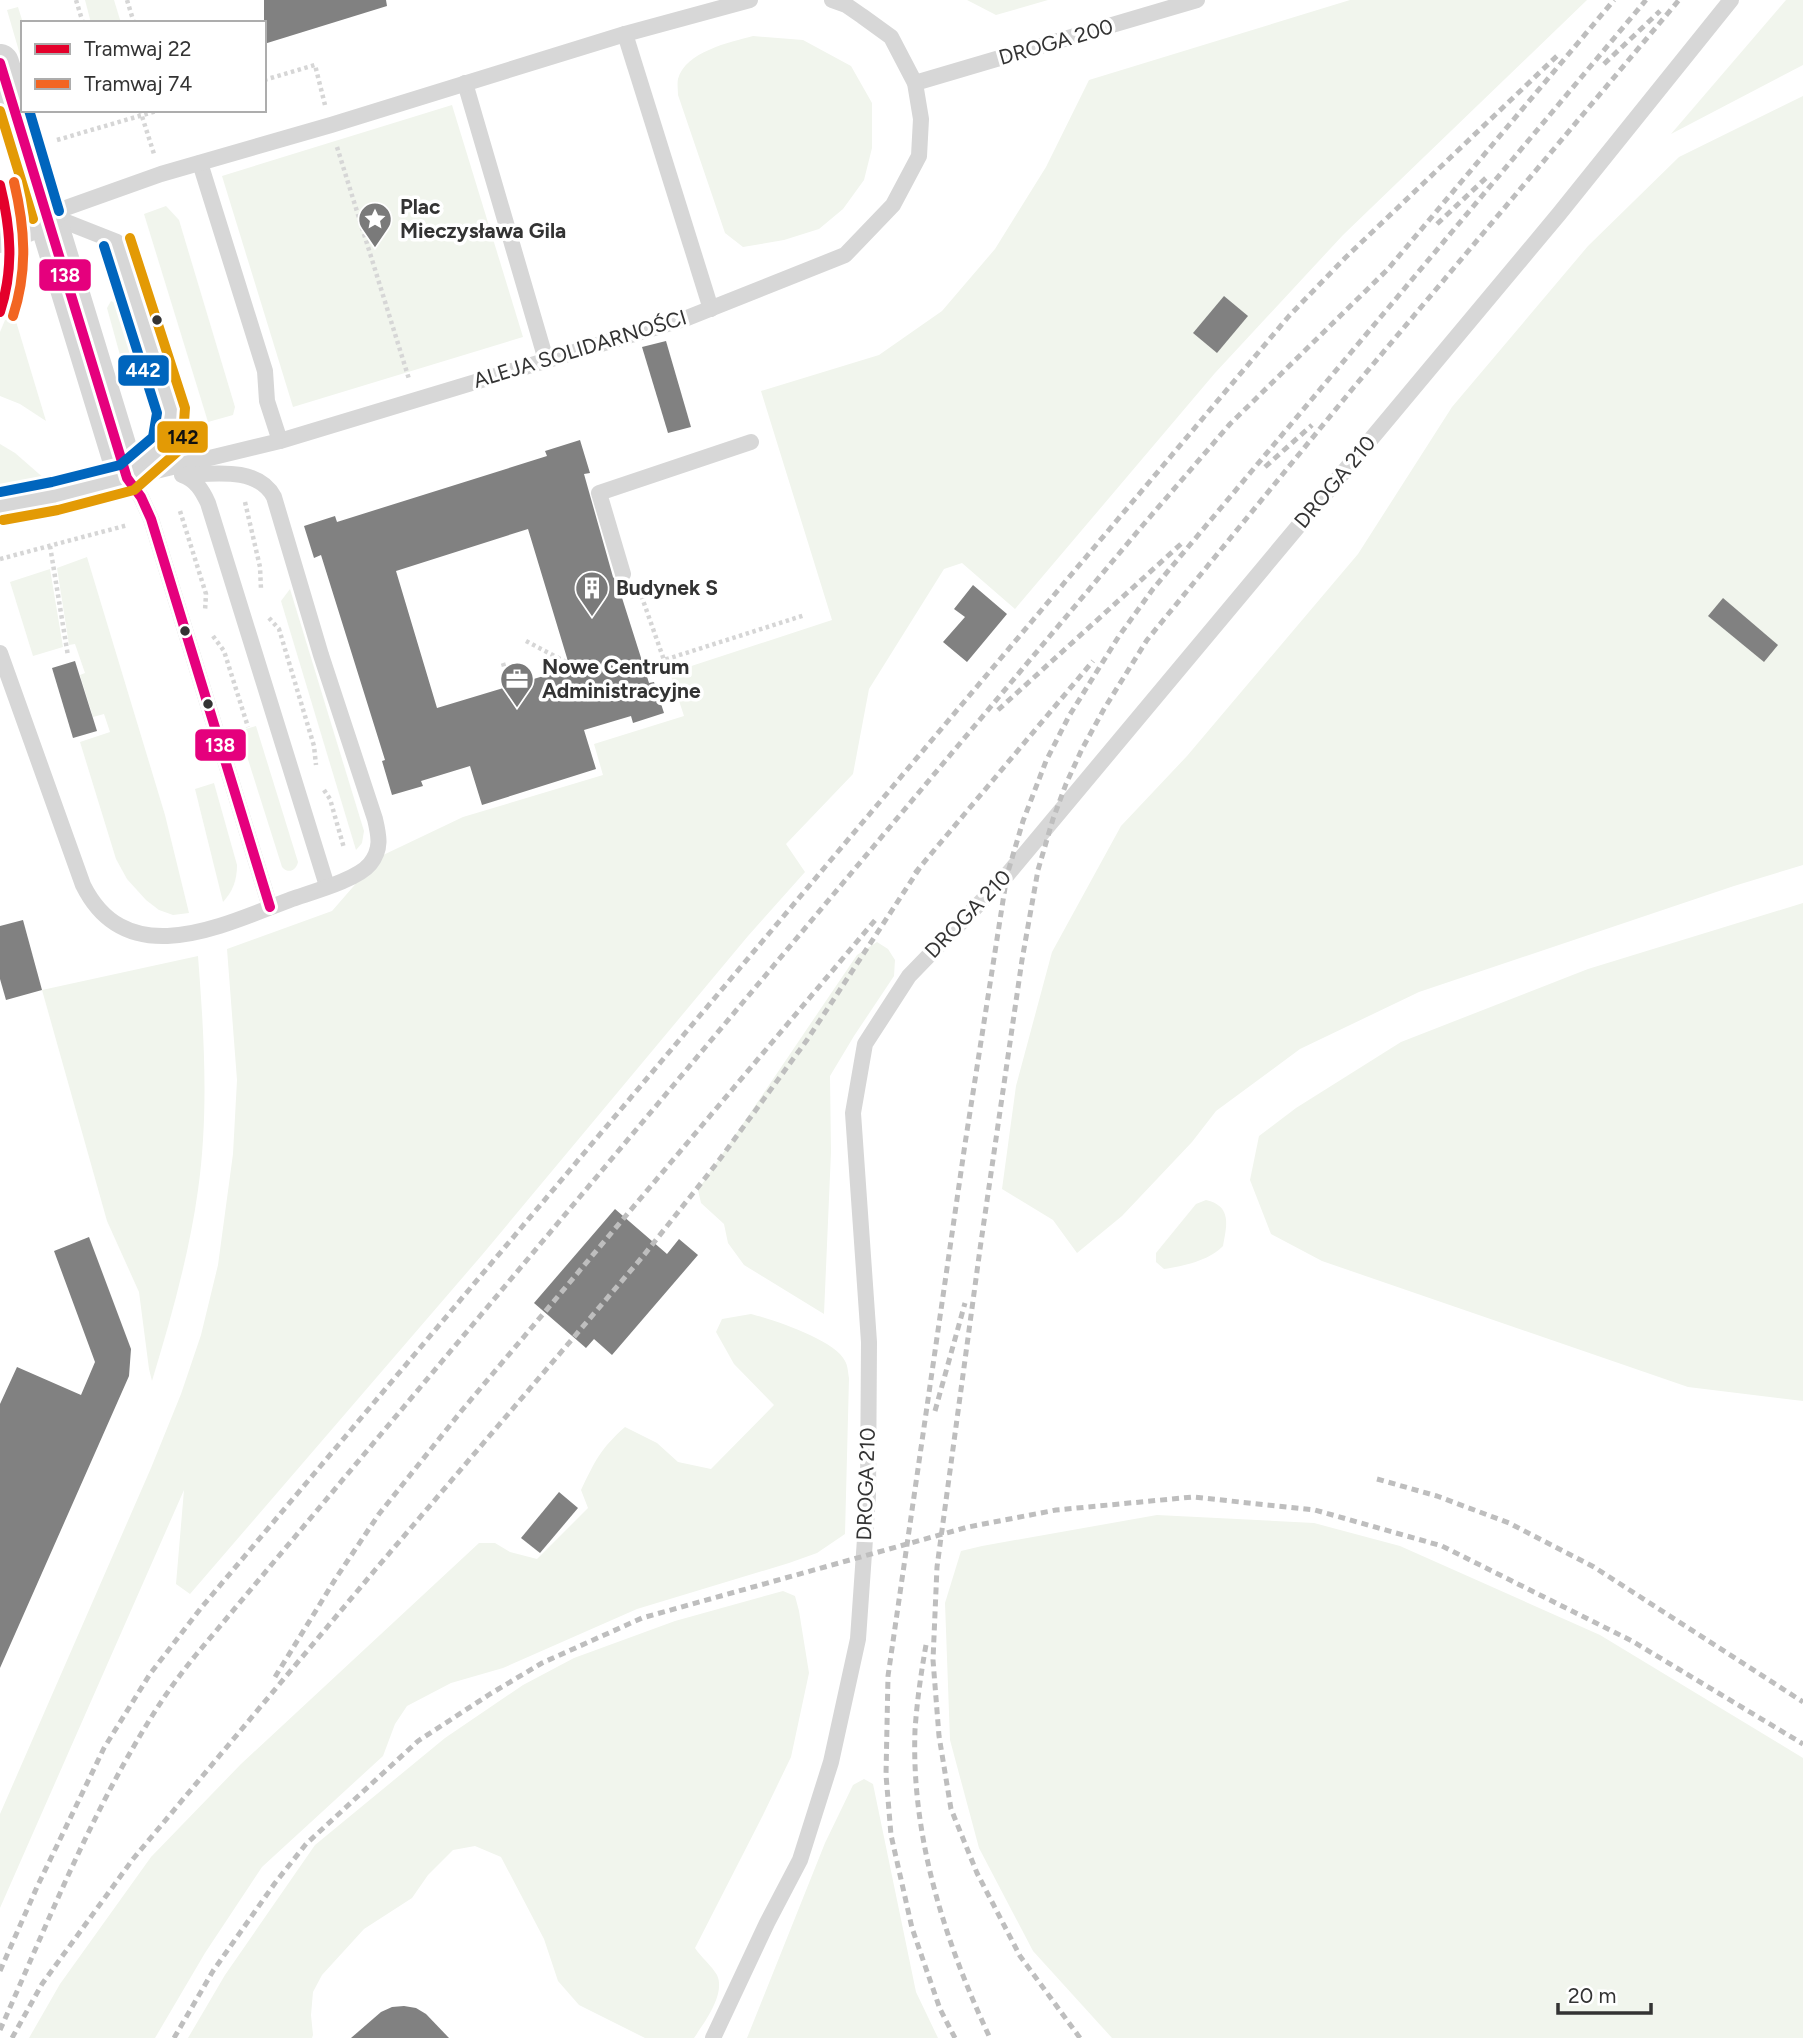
<svg xmlns="http://www.w3.org/2000/svg" width="1803" height="2038" font-family="Figtree,sans-serif">
<style>
.green{fill:#f1f5ed}
.building{fill:#818181;fill-rule:evenodd}
.lines{fill:none;stroke-linecap:round;stroke-linejoin:round}
.path{stroke:#d6d6d6;stroke-width:4.5;stroke-dasharray:3.5 3.5;stroke-linecap:butt}
.service{stroke:#d7d7d7;stroke-width:16}
.tertiary{stroke:#d7d7d7;stroke-width:38}
.rail{stroke:#bebebe;stroke-width:5;stroke-dasharray:7 5;stroke-linecap:butt}
.bus-1-casing{stroke:#fff;stroke-width:16}
.bus-2-casing{stroke:#fff;stroke-width:16}
.bus-3-casing{stroke:#fff;stroke-width:16}
.bus-1{stroke:#e5007d;stroke-width:10}
.bus-2{stroke:#e39a05;stroke-width:10}
.bus-3{stroke:#0065bd;stroke-width:10}
.tram-1-casing{stroke:#fff;stroke-width:16}
.tram-2-casing{stroke:#fff;stroke-width:16}
.tram-1{stroke:#e4002b;stroke-width:10}
.tram-2{stroke:#f26522;stroke-width:10}
.bus-dot{fill:#333;stroke:#fff;stroke-width:2.5}
.labels{text-anchor:middle;stroke-width:7;stroke-linejoin:round;paint-order:stroke}
.street-label{font-size:21px;fill:#333;stroke:#fff}
.poi-label{font-size:21px;font-weight:bold;fill:#333;stroke:#fff;text-anchor:start}
.line-badge{stroke:#fff;stroke-width:2.5}
.badge-label{font-size:19px;text-anchor:middle;font-weight:bold;fill:#fff}
.pale-badge-label{font-size:19px;text-anchor:middle;font-weight:bold;fill:#111}
</style>
<rect width="100%" height="100%" fill="#fff"/>
<!-- green -->
<g class="green">
<path d="M85,0H114L121,23H91Z"/>
<path d="M967,0H1048L996,15Z"/>
<path d="M1350,0H1587L1343,235L1215,373L1015,609L962,563L944,569L869,689L853,774L786,844L805,872L748,936L482,1255L190,1594L176,1584L184,1490L0,1908V1814L151,1468L181,1394L201,1335L218,1265L233,1154L237,1080L227,949L332,911L379,857L463,817L603,775L594,744L684,716L670,673L832,620L761,391L879,355L942,311L995,249L1046,167L1089,80Z"/>
<path d="M1786,0H1803V65L1671,134Z"/>
<path d="M18,7L23,23V65L7,10Z"/>
<path d="M753,36L803,40L851,66L872,103V148L864,180L843,209L819,229L784,240L743,247L725,233L678,95C678,90 677,84 678,79C685,52 730,42 753,36Z"/>
<path d="M1803,96V865L1734,886L1419,992L1300,1049L1216,1111L1192,1142L1122,1216L1077,1253L1053,1220L1002,1189L1016,1086L1052,952L1121,826L1187,756L1358,554L1452,407L1588,246L1679,157Z"/>
<path d="M452,105L523,337L293,407L222,176Z"/>
<path d="M166,206L179,220L235,407L233,415L208,422L144,214Z"/>
<path d="M111,301L118,304L136,362L135,367L131,370L126,369L123,366L107,308Z"/>
<path d="M15,318L46,421L20,404L0,396V332L5,320Z"/>
<path d="M0,444L15,453L46,480L0,487Z"/>
<path d="M87,557L165,815L189,913L173,915L159,910L146,900L127,879L116,859L80,742L110,732L104,714L93,717L80,675L85,673L75,644L69,645L57,568Z"/>
<path d="M50,569L63,647L33,656L10,582Z"/>
<path d="M290,589L364,831L362,843L356,850L281,601Z"/>
<path d="M256,726L298,862C296,871 288,874 282,867L239,731Z"/>
<path d="M214,783L237,865C237,880 233,891 223,902L195,789Z"/>
<path d="M1803,903V1401L1688,1387L1322,1261L1271,1234L1250,1180L1259,1136L1296,1108L1401,1042L1588,969Z"/>
<path d="M877,942L888,949L895,960L894,976L854,1036L830,1076L831,1152L824,1314L744,1265L728,1243L724,1224L701,1203L698,1190L857,955Z"/>
<path d="M198,956C204,1033 209,1112 198,1190C189,1255 171,1318 152,1381L149,1369L139,1292L107,1221L42,990Z"/>
<path d="M1206,1200C1232,1206 1227,1225 1223,1246C1208,1261 1184,1266 1164,1269L1156,1262V1253L1196,1204Z"/>
<path d="M751,1314C774,1320 835,1340 845,1361C848,1366 848,1373 849,1378L845,1534L817,1553L789,1563L637,1609L503,1668L451,1683L407,1706L395,1724L383,1756L262,1867L205,1953L155,2038H29L60,1984L151,1857L241,1764L479,1543H495L510,1552L537,1559L588,1508L581,1490C595,1461 601,1448 625,1427L657,1443L678,1462L711,1469L774,1405L734,1364L716,1332L722,1319Z"/>
<path d="M1157,1515L1314,1523L1400,1546L1600,1635L1803,1758V2038H1112L1033,1951L979,1848L950,1740L945,1603L961,1551L982,1546Z"/>
<path d="M783,1591L795,1596L799,1611L809,1673L791,1757L763,1815L695,1948C701,1957 712,1966 717,1975C726,1994 704,2023 694,2038H645L579,2005L558,1981L544,1939L501,1857L475,1846L453,1850L428,1875L412,1898L364,1929L322,1975L313,1992L311,2015L313,2035L312,2038H188L225,1975L315,1845L445,1738L523,1685L574,1658L675,1621Z"/>
<path d="M864,1779L873,1784L916,1992L938,2038H747L825,1843L853,1785Z"/>
</g>
<!-- building -->
<g class="building">
<path d="M264,0H386L387,6L264,44Z"/>
<path d="M1224,296L1248,316L1217,353L1193,333Z"/>
<path d="M666,341L691,427L668,433L642,347Z"/>
<path d="M580,440L590,473L584,474L613,577L617,582L649,683L654,682L664,713L633,723L631,716L584,730L596,769L482,805L470,766L421,781L423,786L392,795L382,761L385,760L321,555L314,558L304,526L335,516L337,522L547,456L545,451ZM528,529L570,668L437,708L396,571Z"/>
<path d="M973,585L1007,614L967,662L943,642L965,617L954,609Z"/>
<path d="M1723,598L1778,645L1764,662L1708,616Z"/>
<path d="M75,661L97,731L73,738L52,668Z"/>
<path d="M23,920L42,990L6,1000L0,979V926Z"/>
<path d="M615,1209L667,1254L679,1239L698,1255L612,1355L594,1339L586,1348L534,1303Z"/>
<path d="M89,1237L131,1349L129,1376L0,1668V1404L17,1367L81,1395L95,1362L54,1251Z"/>
<path d="M559,1492L578,1508L540,1553L521,1538Z"/>
<path d="M404,2006L416,2008L426,2014L449,2038H351L381,2012L392,2007Z"/>
</g>
<g class="lines">
<!-- path -->
<g class="path">
<path d="M76,0L83,23"/>
<path d="M127,0L134,23"/>
<path d="M264,80L315,65L325,105"/>
<path d="M140,110L154,154"/>
<path d="M57,140L160,110"/>
<path d="M337,147L409,379"/>
<path d="M245,502L260,567L261,589"/>
<path d="M180,511L206,594L205,611"/>
<path d="M50,546L68,656"/>
<path d="M0,559L128,525"/>
<path d="M639,589L664,660L805,615"/>
<path d="M269,618L279,629L314,746L316,765"/>
<path d="M213,636L224,651L248,727"/>
<path d="M526,641L566,662"/>
<path d="M503,663L510,687"/>
<path d="M324,790L330,799L344,848"/>
</g>
<!-- service -->
<g class="service">
<path d="M625,34L711,309"/>
<path d="M465,83L546,360"/>
<path d="M915,83L1197,0"/>
<path d="M200,163L265,371L267,401L280,441"/>
<path d="M46,215L161,174L331,125L625,34L750,0"/>
<path d="M51,216L117,242L171,411L169,434L165,445L129,476"/>
<path d="M182,475C196,480 202,490 208,503L327,886"/>
<path d="M127,478L280,441L687,318L845,255L893,205L919,156L921,119L915,83L891,37L862,16L846,5L832,0"/>
<path d="M127,478L141,497L151,519L270,907"/>
<path d="M623,574L599,493L751,442"/>
<path d="M0,653L83,885C127,974 223,925 292,899C312,892 357,880 370,864C382,849 379,836 375,819L321,655L274,497C258,466 212,474 184,475"/>
<path d="M713,2038L767,1923L800,1860L831,1762L858,1639L868,1496L869,1342L853,1113L865,1044L909,976L1007,875L1559,214L1731,0"/>
</g>
<!-- tertiary -->
<g class="tertiary">
<path d="M0,63L127,478L55,496L0,506"/>
<path d="M0,234L46,215"/>
</g>
<!-- rail -->
<g class="rail">
<path d="M1604,64L1660,11"/>
<path d="M1437,224L1488,176"/>
<path d="M1265,467L1312,425"/>
<path d="M998,710L1182,543"/>
<path d="M915,873L1093,661"/>
<path d="M935,1411L965,1303"/>
<path d="M1377,1479L1437,1496L1509,1523L1594,1567L1803,1702"/>
<path d="M926,1645C921,1673 917,1701 915,1730C911,1837 945,1942 990,2038"/>
<path d="M275,1677L336,1578L379,1514L463,1409L876,919"/>
<path d="M0,1971L37,1887L104,1748L150,1674L201,1608L1289,316L1345,258L1559,54"/>
<path d="M0,2030C50,1918 95,1802 163,1699C173,1684 184,1670 195,1656L1143,525L1230,424L1388,269L1614,0"/>
<path d="M12,2038L42,1984L133,1859L375,1570L644,1255L717,1163L807,1040L921,866"/>
<path d="M174,2038L213,1971L275,1883L306,1844L418,1741L490,1694L542,1663L642,1618L968,1527L1056,1510L1193,1497L1315,1510L1442,1546L1632,1641L1803,1744"/>
<path d="M955,2038L940,2009L912,1928L891,1835L886,1775L888,1676L965,1144L1007,875L1023,821L1046,761L1069,716L1119,636L1153,589L1646,0"/>
<path d="M1080,2038L1020,1956L977,1873L951,1809L939,1736L933,1660L937,1567L980,1249L1022,960L1038,870L1053,819L1066,784L1082,749L1104,709L1147,640L1354,387L1679,0"/>
</g>
<!-- bus-1 casing -->
<g class="bus-1-casing">
<path id="bus-1" d="M0,63L127,478L141,497L151,519L270,907"/>
</g>
<!-- bus-2 casing -->
<g class="bus-2-casing">
<g id="bus-2">
<path d="M0,111L33,219"/>
<path d="M3,520L58,510L134,490L177,452L183,436L185,408L130,238"/>
</g>
</g>
<!-- bus-3 casing -->
<g class="bus-3-casing">
<g id="bus-3">
<path d="M29,110L59,211"/>
<path d="M0,492L52,482L120,465L153,437L157,413L104,246"/>
</g>
</g>
<!-- bus-1 -->
<use href="#bus-1" class="bus-1"/>
<!-- bus-2 -->
<use href="#bus-2" class="bus-2"/>
<!-- bus-3 -->
<use href="#bus-3" class="bus-3"/>
<!-- tram-1 casing -->
<g class="tram-1-casing">
<path id="tram-1" d="M0,185C11,229 14,269 0,312"/>
</g>
<!-- tram-2 casing -->
<g class="tram-2-casing">
<path id="tram-2" d="M13,316C28,270 25,228 14,182"/>
</g>
<!-- tram-1 -->
<use href="#tram-1" class="tram-1"/>
<!-- tram-2 -->
<use href="#tram-2" class="tram-2"/>
</g>
<!-- icons -->
<defs>
<g id="sight-pin" transform="scale(1.75)"><path d="M0 17L-7.5 6A9.5 9.5 0 1 1 7.5 6Z" fill="#7a7a7a" stroke="#fff"/><path d="M0-6L1.8-2.2L6-1.7L2.9 1.2L3.7 5.4L0 3.3L-3.7 5.4L-2.9 1.2L-6-1.7L-1.8-2.2Z" fill="#fff"/></g>
<g id="building-pin" transform="scale(1.75)"><path d="M0 17L-7.5 6A9.5 9.5 0 1 1 7.5 6Z" fill="#7a7a7a" stroke="#fff"/><path d="M-4-6H4V6H1V3H-1V6H-4ZM-2.5-4.3h1.7v1.8h-1.7ZM.8-4.3h1.7v1.8H.8ZM-2.5-1h1.7V.8h-1.7ZM.8-1h1.7V.8H.8Z" fill="#fff"/></g>
<g id="office-pin" transform="scale(1.75)"><path d="M0 17L-7.5 6A9.5 9.5 0 1 1 7.5 6Z" fill="#7a7a7a" stroke="#fff"/><path d="M-6-3h4V-5.5h4V-3h4V5H-6ZM-1-4.5V-3h2v-1.5ZM-6 0V1H6V0Z" fill="#fff"/></g>
</defs>
<g fill-rule="evenodd">
<use href="#sight-pin" x="375" y="219"/>
<use href="#building-pin" x="592" y="588"/>
<use href="#office-pin" x="517" y="679"/>
</g>
<!-- markers -->
<g class="bus-dot">
<circle cx="157" cy="320" r="6"/>
<circle cx="185" cy="631" r="6"/>
<circle cx="208" cy="704" r="6"/>
</g>
<g class="labels">
<!-- street labels -->
<g class="street-label">
<text transform="translate(1056 42) rotate(-16)" y="7">DROGA 200</text>
<text transform="translate(580 349) rotate(-17)" y="7">ALEJA SOLIDARNOŚCI</text>
<text transform="translate(1335 482) rotate(-50)" y="7">DROGA 210</text>
<text transform="translate(968 914) rotate(-46)" y="7">DROGA 210</text>
<text transform="translate(866 1484) rotate(-88)" y="7">DROGA 210</text>
</g>
<!-- poi labels -->
<g class="poi-label">
<text x="400" y="214">Plac<tspan x="400" dy="24">Mieczysława Gila</tspan></text>
<text x="616" y="595">Budynek S</text>
<text x="542" y="674">Nowe Centrum<tspan x="542" dy="24">Administracyjne</tspan></text>
</g>
</g>
<g class="line-badge">
<rect x="38" y="258" width="54" height="34" rx="7" fill="#e5007d"/>
<rect x="117" y="354" width="53" height="33" rx="7" fill="#0065bd"/>
<rect x="156" y="420" width="53" height="34" rx="7" fill="#e39a05"/>
<rect x="194" y="728" width="53" height="34" rx="7" fill="#e5007d"/>
</g>
<g class="badge-label">
<text x="65" y="282">138</text>
<text x="143" y="377">442</text>
<text x="220" y="752">138</text>
</g>
<g class="pale-badge-label">
<text x="183" y="444">142</text>
</g>
<!-- legend -->
<rect x="21" y="21" width="245" height="91" fill="#ffffff" stroke="#adadad" stroke-width="2"/>
<rect x="35" y="44" width="35" height="10" fill="#e4002b" stroke="#adadad" stroke-width="2"/>
<text x="84" y="56" font-size="21" fill="#333333">Tramwaj 22</text>
<rect x="35" y="79" width="35" height="10" fill="#f26522" stroke="#adadad" stroke-width="2"/>
<text x="84" y="91" font-size="21" fill="#333333">Tramwaj 74</text>
<!-- scale -->
<path d="M1558 2003v10h93v-10" fill="none" stroke="#333333" stroke-width="3.5"/>
<text x="1568" y="2003" font-size="21" fill="#333333" stroke="#ffffff" stroke-width="5" paint-order="stroke">20 m</text>
</svg>
